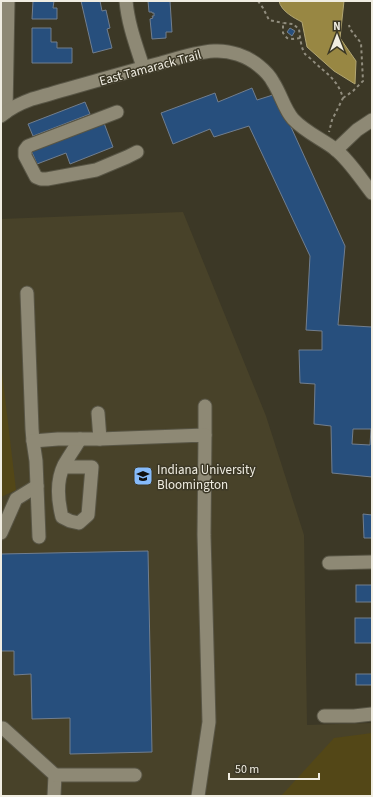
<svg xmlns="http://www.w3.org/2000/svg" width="373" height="797" font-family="'Source Sans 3',sans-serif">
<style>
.built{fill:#484229}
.green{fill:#534717}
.water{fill:#988743;stroke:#b2a673}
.building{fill:#274f7d;stroke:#717e8e;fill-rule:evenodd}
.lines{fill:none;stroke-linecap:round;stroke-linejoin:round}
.minor-casing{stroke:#585545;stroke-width:15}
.path{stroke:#918d7e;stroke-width:2;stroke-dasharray:3 3;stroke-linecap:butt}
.minor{stroke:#8e8975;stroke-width:13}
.labels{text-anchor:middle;stroke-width:3;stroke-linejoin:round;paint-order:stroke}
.street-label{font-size:13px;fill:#f0ede2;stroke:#3c3826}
.poi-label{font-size:13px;fill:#f0ede2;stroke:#3c3826;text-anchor:start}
</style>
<rect width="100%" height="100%" fill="#3c3826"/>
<!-- built -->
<path class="built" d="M183,212L266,416L304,535L307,725L372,723V796H1V219Z"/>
<!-- green -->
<g class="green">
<path d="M1,364L16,490L1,497Z"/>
<path d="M372,733V796H281L334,738Z"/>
</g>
<!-- water -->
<path class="water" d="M279,1H344L340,38L356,61L355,84L334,71L307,47L302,22C294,18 281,11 279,1Z"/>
<!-- building -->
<g class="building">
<path d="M33,1H54L53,8H57V19H32Z"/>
<path d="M81,1H100L102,11L106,10L110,28L107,29L112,48L93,53Z"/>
<path d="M148,1H170L172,32H166V38L152,39L150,19L153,18L152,16H154V13H152V12H149Z"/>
<path d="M32,28H51V42H57V48H72V63H32Z"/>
<path d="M290,28L295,31L292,36L287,32Z"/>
<path d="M252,88L257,100L276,94L345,246L338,325L372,327V477L332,473L331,426L314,424L315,384L300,383L299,350H322V331L306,330L310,256L249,126L214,137L210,129L173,144L161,113L215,93L218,102ZM353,429H371L370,445L352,444Z"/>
<path d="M85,102L90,114L33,136L28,124Z"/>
<path d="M104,123L113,147L70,164L66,153L37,164L31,150Z"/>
<path d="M363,514L372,515V538H364Z"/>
<path d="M148,551L152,752L70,754V718L32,719L31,674L14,675V651H1V554Z"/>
<rect x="356" y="585" width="16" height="17"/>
<rect x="355" y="618" width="17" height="25"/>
<rect x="356" y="674" width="16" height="11"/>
</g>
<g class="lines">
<!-- minor casing -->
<g class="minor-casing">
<g id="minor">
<path d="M126,1C128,24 136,45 143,67"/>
<path d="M6,112L8,1"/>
<path d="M117,112L28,146L25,150V156L36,177L41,179H47L96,170L127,157L137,152"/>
<path d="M1,116C10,108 21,103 32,99C75,87 118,74 161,63C178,58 196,52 214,51C230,50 247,56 259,66C264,70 270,76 273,82C281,94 284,109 293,119C305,132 322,139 335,149C349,160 361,179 372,193"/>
<path d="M336,150L357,130L372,120"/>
<path d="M27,293L32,429L33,441"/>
<path d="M205,406V435"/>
<path d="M98,413L100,439"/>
<path d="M64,467H92L88,515L79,523L70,521L62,517C58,501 56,481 64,465C69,456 75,448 80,439"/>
<path d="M1,533L16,499L37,486"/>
<path d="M39,537L36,461L33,441L58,439H100L205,435L204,535L209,722L198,796"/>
<path d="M329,563L372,562"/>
<path d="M324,716H354L372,714"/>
<path d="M3,728L55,775L54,796"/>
<path d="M55,775H135"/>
</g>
</g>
<!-- path -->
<g class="path">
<path d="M258,1L263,8L269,20L283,23"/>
<path d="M300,38L293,39L287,38L283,33V23L293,24L299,29C300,37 301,48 305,54C307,56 310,58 312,60C326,74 337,78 343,98L332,120L329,132"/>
<path d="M343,98L353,91L363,81L361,43L350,29L349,25"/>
</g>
<!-- minor -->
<use href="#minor" class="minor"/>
</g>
<!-- icons -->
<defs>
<g id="university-square" transform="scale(1)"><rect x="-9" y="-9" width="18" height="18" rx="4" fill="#86bbfb" stroke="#3c3826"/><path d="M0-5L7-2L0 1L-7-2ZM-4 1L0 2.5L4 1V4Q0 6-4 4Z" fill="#111"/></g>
</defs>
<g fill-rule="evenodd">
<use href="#university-square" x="143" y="476"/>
</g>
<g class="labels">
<!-- street labels -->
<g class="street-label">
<text transform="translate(150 67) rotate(-15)" y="5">East Tamarack Trail</text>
</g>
<!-- poi labels -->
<g class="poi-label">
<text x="157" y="474">Indiana University<tspan x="157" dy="15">Bloomington</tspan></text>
</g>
</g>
<!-- border -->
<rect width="373" height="797" fill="none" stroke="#f0ede2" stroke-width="4"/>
<!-- north arrow -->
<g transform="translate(337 36)" stroke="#3c3826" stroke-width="3" paint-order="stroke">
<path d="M0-3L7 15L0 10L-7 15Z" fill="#f0ede2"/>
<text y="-6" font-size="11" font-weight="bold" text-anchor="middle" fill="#f0ede2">N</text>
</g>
<!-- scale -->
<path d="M229 773v6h90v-6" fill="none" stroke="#f0ede2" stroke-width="2"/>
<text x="235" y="773" font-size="12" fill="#f0ede2" stroke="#3c3826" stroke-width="3" paint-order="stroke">50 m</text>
</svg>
